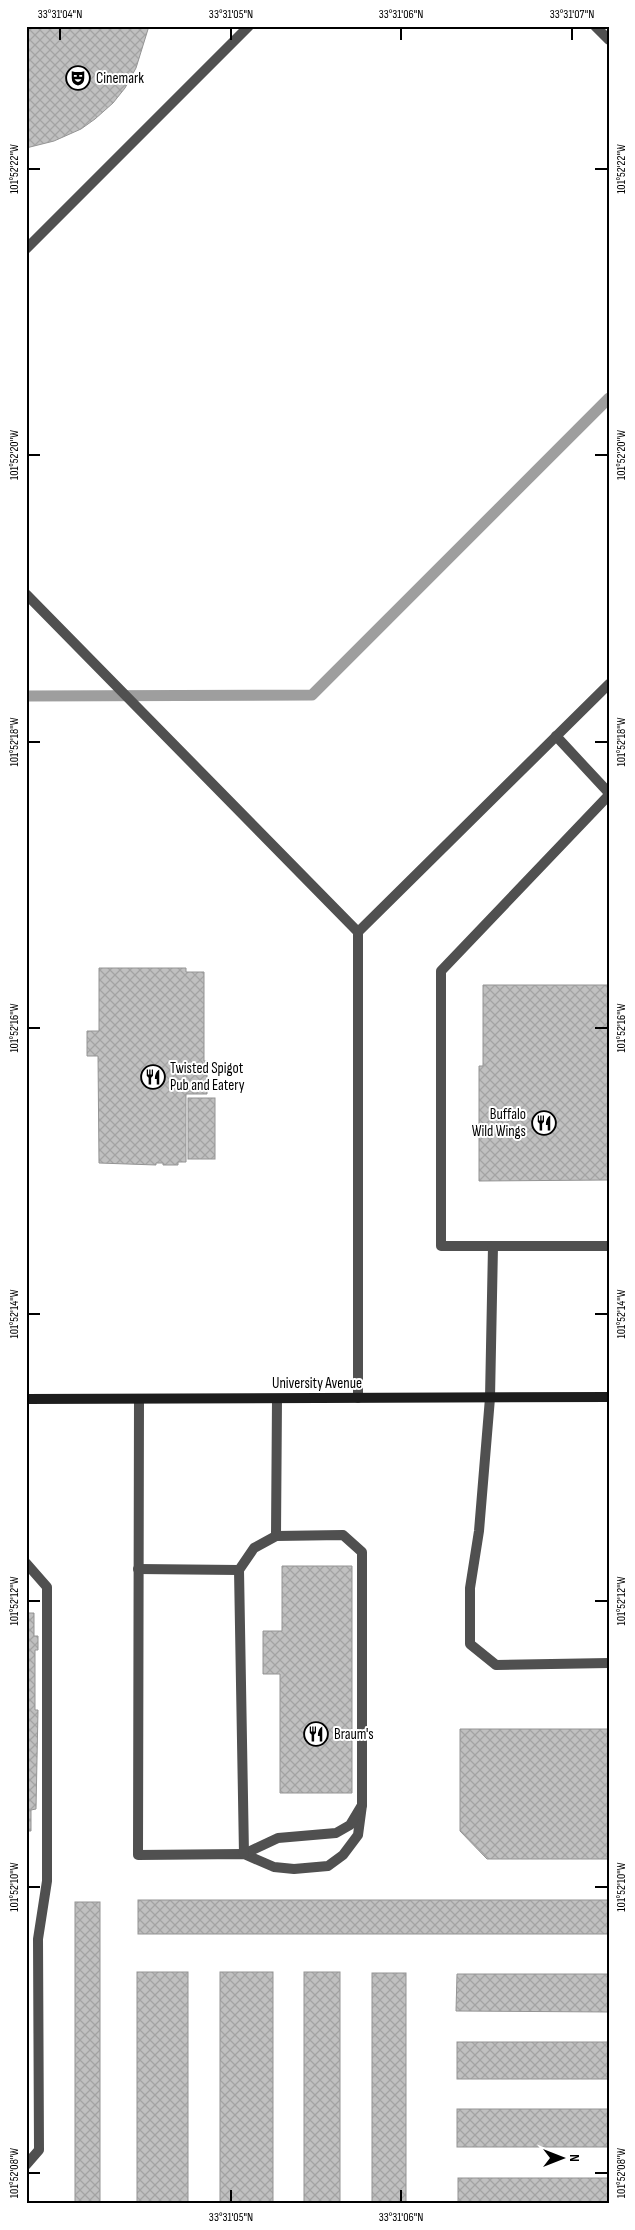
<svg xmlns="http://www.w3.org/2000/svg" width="635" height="2230" font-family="'Sofia Sans Condensed',sans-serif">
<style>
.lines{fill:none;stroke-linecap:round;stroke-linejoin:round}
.stream{stroke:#9e9e9e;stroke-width:11}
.building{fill:url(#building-cross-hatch);stroke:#949494}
.lane{stroke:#505050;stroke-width:10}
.secondary{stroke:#1d1d1d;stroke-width:10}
.ticks{fill:none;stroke:#000;stroke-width:2}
.labels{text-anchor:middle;stroke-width:4;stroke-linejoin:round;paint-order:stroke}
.poi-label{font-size:15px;fill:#000;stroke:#fff;text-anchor:start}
.street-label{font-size:15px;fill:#000;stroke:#fff}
.neatline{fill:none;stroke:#000;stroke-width:2}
.ticks-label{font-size:12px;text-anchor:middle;fill:#000}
</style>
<defs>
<pattern id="building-cross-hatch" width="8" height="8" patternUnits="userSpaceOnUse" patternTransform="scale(1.25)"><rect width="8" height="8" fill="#c0c0c0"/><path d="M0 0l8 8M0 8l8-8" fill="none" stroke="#a3a3a3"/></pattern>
</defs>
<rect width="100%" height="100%" fill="#fff"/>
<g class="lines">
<!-- stream -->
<path class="stream" d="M26,696L312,695L609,398"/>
</g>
<!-- building -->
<g class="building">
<path d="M26,26H149L136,68L125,88L113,103L95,119L81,129L54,141L26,148Z"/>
<path d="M99,968H186V972H204V1061H207V1094H186V1162H178V1165H163V1163H156V1165L99,1163L98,1056H87V1031H99Z"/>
<path d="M483,985H609V1180L479,1181V1066H483Z"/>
<rect x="188" y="1098" width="27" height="61"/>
<path d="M282,1566H352V1793H280V1674H263V1631H282Z"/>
<path d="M26,1613H34V1636H38V1650H35V1710H38L36,1809L31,1810V1831H26Z"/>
<path d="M460,1729H609V1859H487L460,1831Z"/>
<rect x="138" y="1900" width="471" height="34"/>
<rect x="75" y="1902" width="25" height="302"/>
<rect x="137" y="1972" width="51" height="232"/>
<rect x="220" y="1972" width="53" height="232"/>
<rect x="304" y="1972" width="36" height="232"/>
<rect x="372" y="1973" width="34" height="231"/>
<path d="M457,1974H609V2012L456,2011Z"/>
<rect x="457" y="2042" width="152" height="37"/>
<rect x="457" y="2109" width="152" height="38"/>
<rect x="458" y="2178" width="151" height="26"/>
</g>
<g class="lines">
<!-- lane -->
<g class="lane">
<path d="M595,26L609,40"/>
<path d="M26,249L249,26"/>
<path d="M26,594L358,932V1398"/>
<path d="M556,736L609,793"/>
<path d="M358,932L609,684"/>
<path d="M493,1246H441V971L609,795"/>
<path d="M609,1246H493L490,1398L479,1531L470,1588V1644L496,1665L609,1663"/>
<path d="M139,1399L138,1855L244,1854L274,1867L294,1869L328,1866L343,1855L358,1835L362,1805"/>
<path d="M26,1563L47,1587V1881L38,1939L39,2150L26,2165"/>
<path d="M138,1569L239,1570"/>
<path d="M244,1854L278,1838L336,1833L350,1825L362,1805V1552L343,1535L276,1536"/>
<path d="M244,1854L239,1570L254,1548L276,1536L277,1399"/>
</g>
<!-- secondary -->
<path class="secondary" d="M26,1399L609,1397"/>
</g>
<!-- ticks -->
<path class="ticks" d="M60,28V40M231,28V40M401,28V40M572,28V40M28,169H40M595,169H608M28,455H40M595,455H608M28,742H40M595,742H608M28,1028H40M595,1028H608M28,1314H40M595,1314H608M28,1601H40M595,1601H608M28,1887H40M595,1887H608M28,2173H40M595,2173H608M231,2190V2202M401,2190V2202"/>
<!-- icons -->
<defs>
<g id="theatre-ring" transform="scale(1.25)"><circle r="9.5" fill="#fff" stroke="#000" stroke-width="1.5"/><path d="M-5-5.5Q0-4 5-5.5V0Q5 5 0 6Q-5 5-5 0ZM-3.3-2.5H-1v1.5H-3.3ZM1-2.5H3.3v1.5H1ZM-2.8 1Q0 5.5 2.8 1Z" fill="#000"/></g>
<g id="restaurant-ring" transform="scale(1.25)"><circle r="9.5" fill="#fff" stroke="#000" stroke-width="1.5"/><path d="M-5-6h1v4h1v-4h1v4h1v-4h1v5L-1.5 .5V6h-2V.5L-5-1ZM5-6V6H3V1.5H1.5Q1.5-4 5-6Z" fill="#000"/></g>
</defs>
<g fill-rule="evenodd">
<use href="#theatre-ring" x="78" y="78"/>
<use href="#restaurant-ring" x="153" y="1077"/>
<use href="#restaurant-ring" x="544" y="1123"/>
<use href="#restaurant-ring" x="316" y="1734"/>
</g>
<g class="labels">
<!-- poi labels -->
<g class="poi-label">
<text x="96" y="83">Cinemark</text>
<text x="170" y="1073">Twisted Spigot<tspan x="170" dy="17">Pub and Eatery</tspan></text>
<text x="526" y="1119" text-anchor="end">Buffalo<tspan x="526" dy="17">Wild Wings</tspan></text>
<text x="334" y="1739">Braum's</text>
</g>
<!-- street labels -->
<g class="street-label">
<text x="317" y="1388">University Avenue</text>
</g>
</g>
<!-- border -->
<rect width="635" height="2230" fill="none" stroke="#ffffff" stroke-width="55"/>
<!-- north arrow -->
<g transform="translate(562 2158) rotate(90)" stroke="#ffffff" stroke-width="4" paint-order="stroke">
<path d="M0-4L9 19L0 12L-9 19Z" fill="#000000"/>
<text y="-8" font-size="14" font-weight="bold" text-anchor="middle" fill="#000000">N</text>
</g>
<rect x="28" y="28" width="580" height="2174" class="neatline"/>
<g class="ticks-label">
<text x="60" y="18">33°31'04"N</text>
<text x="231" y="18">33°31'05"N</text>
<text x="401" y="18">33°31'06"N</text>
<text x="572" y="18">33°31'07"N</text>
<text transform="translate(621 169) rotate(-90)" y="4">101°52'22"W</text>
<text transform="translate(14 169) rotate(-90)" y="4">101°52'22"W</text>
<text transform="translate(14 455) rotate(-90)" y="4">101°52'20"W</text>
<text transform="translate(621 455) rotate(-90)" y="4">101°52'20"W</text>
<text transform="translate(14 742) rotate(-90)" y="4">101°52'18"W</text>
<text transform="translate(621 742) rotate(-90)" y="4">101°52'18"W</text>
<text transform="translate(14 1028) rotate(-90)" y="4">101°52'16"W</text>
<text transform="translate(621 1028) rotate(-90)" y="4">101°52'16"W</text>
<text transform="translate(621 1314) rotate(-90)" y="4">101°52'14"W</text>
<text transform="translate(14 1314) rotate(-90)" y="4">101°52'14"W</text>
<text transform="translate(621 1601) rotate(-90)" y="4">101°52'12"W</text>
<text transform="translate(14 1601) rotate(-90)" y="4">101°52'12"W</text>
<text transform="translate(621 1887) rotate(-90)" y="4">101°52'10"W</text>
<text transform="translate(14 1887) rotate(-90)" y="4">101°52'10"W</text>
<text transform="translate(14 2173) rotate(-90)" y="4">101°52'08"W</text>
<text transform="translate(621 2173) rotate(-90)" y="4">101°52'08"W</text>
<text x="231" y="2221">33°31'05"N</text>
<text x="401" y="2221">33°31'06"N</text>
</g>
</svg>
